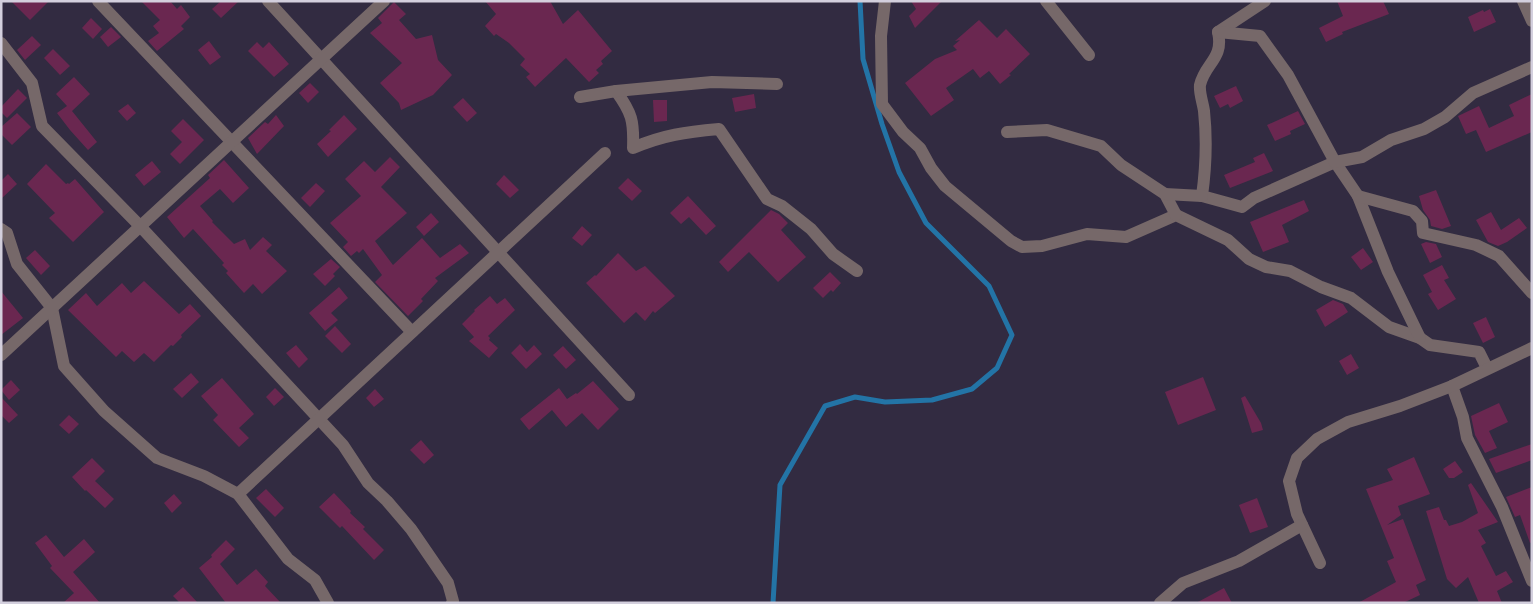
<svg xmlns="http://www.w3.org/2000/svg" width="1533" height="604" font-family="'Source Sans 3',sans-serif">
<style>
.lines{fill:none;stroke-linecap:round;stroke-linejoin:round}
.stream{stroke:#2374a6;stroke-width:5}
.building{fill:#6a2750}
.minor{stroke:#766869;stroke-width:12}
</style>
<rect width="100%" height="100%" fill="#322b41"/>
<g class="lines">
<!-- stream -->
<path class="stream" d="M773,603L780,485L825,406L855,397L885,402L932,400L972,389L997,368L1012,335L989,286L926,223L899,172L882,124L863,59L860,1"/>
</g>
<!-- building -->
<g class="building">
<path d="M11,1H49L30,20Z"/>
<path d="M141,1H170L177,9L181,5L190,17L181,26L184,29L157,51L148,41L159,33L153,26L160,20Z"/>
<path d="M221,1H239L221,18L212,9Z"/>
<path d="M485,1H550L563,24L578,10L612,51L601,61L603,64L596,70L599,73L589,82L566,58L535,87L526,77L530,74L520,65L525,59L509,43L496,34L494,36L485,26L496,14Z"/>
<path d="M911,1H942L915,28L909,16L916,9Z"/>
<path d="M1337,1H1383L1389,14L1342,32L1343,34L1326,42L1319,28L1343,16Z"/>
<path d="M394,2L406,14L399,20L416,39L432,35L438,60L452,75L433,95L401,110L399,103L380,83L402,63L370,33L382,23L378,18Z"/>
<path d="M1490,9L1496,22L1474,32L1468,17L1483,10L1484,12Z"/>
<path d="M91,18L102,29L93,39L82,28Z"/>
<path d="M979,20L997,38L1006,29L1030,54L1009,74L1011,75L1000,84L989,71L980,78L973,69L946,88L954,100L931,116L905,83L935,59L957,50L953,46L960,40L955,41Z"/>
<path d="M111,27L121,37L108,47L100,37Z"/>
<path d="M32,36L41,45L25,60L17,50Z"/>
<path d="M209,41L221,57L210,65L198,50Z"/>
<path d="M257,42L263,48L269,42L289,64L274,77L248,51Z"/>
<path d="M53,49L70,66L60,75L44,58Z"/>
<path d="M74,77L90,94L72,111L97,142L88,150L70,130L57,113L67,106L56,94Z"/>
<path d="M310,83L319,92L308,103L299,93Z"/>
<path d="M1236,86L1243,101L1230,108L1228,104L1220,108L1214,96Z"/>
<path d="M18,89L27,98L7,118L1,112V107Z"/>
<path d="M754,94L756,108L735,112L732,98Z"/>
<path d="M1532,94V132L1486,152L1476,130L1466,134L1458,116L1479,106L1489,128L1514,116L1509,105Z"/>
<path d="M463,98L477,113L467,122L453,107Z"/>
<path d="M653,100H667V121L654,122Z"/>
<path d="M128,104L136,113L127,121L118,111Z"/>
<path d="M1298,111L1305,124L1290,131L1291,134L1275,141L1267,125Z"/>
<path d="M17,113L31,127L12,145L1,134V127Z"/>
<path d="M276,115L284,126L257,154L248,138L265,122L268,124Z"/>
<path d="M344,115L357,129L328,157L317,144L331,131L329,130Z"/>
<path d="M183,119L204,140L180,164L170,154L182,142L171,131Z"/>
<path d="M1264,153L1273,171L1230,188L1224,175L1255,162L1253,158Z"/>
<path d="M390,157L400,167L381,187L407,213L375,241L393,265L422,238L440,258L460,244L469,253L435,278L438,281L421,299L423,301L408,316L375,282L382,275L363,249L359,253L357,251L351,256L343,247L348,242L330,223L361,196L345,179L364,161L375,172Z"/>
<path d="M224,160L249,188L233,203L220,189L200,206L213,221L212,222L234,244L245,239L250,250L263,237L272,245L266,251L287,271L262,294L253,284L244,293L226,273L228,271L222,265L224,263L193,229L184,238L167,217L210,178L208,175Z"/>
<path d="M152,161L161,172L144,186L135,175Z"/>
<path d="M46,164L66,184L68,183L69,184L75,179L104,212L73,242L49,218L55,213L27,184Z"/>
<path d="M8,174L17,184L1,199V181Z"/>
<path d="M504,175L519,190L510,198L496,184Z"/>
<path d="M628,178L642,191L632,201L618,188Z"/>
<path d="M316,183L325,191L310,207L301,198Z"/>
<path d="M1436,190L1451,226L1442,229L1431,226L1430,220L1423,210L1419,196Z"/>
<path d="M688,196L716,226L706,235L689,217L681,224L670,213Z"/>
<path d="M1304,200L1309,211L1282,225L1289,242L1263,252L1250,222Z"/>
<path d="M771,210L779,214L788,223L781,230L806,257L778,282L749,252L728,272L719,262Z"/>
<path d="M1491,212L1501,230L1519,218L1527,228L1507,242L1498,246L1488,242L1476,220Z"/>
<path d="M431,213L439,222L424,236L416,227Z"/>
<path d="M582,226L592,235L582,246L572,238Z"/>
<path d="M1426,242L1436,244L1442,257L1430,263L1421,244Z"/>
<path d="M1363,248L1373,262L1361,270L1351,257Z"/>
<path d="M35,250L50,266L41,275L26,258Z"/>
<path d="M618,253L636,271L645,266L675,296L655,313L653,311L645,321L636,312L624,323L586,283L595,275L596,276Z"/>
<path d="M331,259L340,267L333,274L335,276L325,286L313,274Z"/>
<path d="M1442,265L1449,278L1444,280L1456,299L1438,310L1428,294L1432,292L1423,275Z"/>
<path d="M830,272L841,283L833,292L831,290L823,298L813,288Z"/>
<path d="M144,281L179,314L190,304L201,316L181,335L182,337L173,346L171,345L154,362L144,353L134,362L122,351L116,357L68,310L86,293L97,306L122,283L131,293Z"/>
<path d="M339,287L348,298L331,313L338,320L325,331L309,313Z"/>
<path d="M1,291L23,318L1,335Z"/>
<path d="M490,296L497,304L505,298L515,310L488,336L490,338L489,340L498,348L489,358L469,341L474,337L462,324L475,311L474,310Z"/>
<path d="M1333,300L1343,304L1348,312L1325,327L1316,310Z"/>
<path d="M1486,317L1495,337L1483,343L1473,323Z"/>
<path d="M335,326L351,344L342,353L325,336Z"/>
<path d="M520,344L527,352L534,345L542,354L526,369L511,353Z"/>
<path d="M296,345L308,359L299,368L286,353Z"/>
<path d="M563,346L576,360L566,369L553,355Z"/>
<path d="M1351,354L1359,368L1347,375L1339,361Z"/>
<path d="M191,373L199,382L182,398L173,389Z"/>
<path d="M1203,377L1216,410L1178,425L1165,392Z"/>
<path d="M222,378L254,414L239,428L249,438L239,447L213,420L218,415L201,396Z"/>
<path d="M11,380L20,390L9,400L1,390Z"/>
<path d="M593,381L619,409L598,430L582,413L566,427L552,410L529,430L520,419L559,388L567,399L576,393L577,394Z"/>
<path d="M275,388L284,397L274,406L266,397Z"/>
<path d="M375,389L384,399L374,407L366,398Z"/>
<path d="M1245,396L1261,423L1263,430L1252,433L1241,398Z"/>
<path d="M1,397L18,415L9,423L1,415Z"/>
<path d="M1499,403L1508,422L1489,431L1497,448L1485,453L1475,435L1471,416Z"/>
<path d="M69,415L79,424L69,434L59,425Z"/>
<path d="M421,440L434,455L424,464L410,450Z"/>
<path d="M1532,444V460L1496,473L1489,459Z"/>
<path d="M1414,457L1430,494L1398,506L1401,515L1387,525L1403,519L1426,580L1416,585L1420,595L1403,603H1358L1396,582L1387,561L1394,558L1366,489L1393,480L1387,469Z"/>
<path d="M92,458L105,471L95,481L114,499L105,508L86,490L85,491L72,477Z"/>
<path d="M1455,461L1463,472L1454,478H1449L1443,469Z"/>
<path d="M1471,483L1498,522L1478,530L1486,543L1481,546L1496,576L1506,571L1513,582L1497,591L1502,603H1479L1468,577L1456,588L1447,579L1426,511L1439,507L1444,520H1446L1449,526L1462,522L1478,513L1468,485Z"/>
<path d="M1532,487V542L1530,543L1520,515L1515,517L1506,497Z"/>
<path d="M266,489L284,508L275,517L256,498Z"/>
<path d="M334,493L351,511L350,513L365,527L363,529L384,550L374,560L342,526L340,528L319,507Z"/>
<path d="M174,494L182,503L172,513L164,503Z"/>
<path d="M1257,498L1268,527L1250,533L1239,505Z"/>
<path d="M46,535L64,557L84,539L95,552L73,572L100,603H63L74,593L50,568L52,566L35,543Z"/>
<path d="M226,540L235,549L220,564L237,585L256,569L268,582L265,586L281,603H226L199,568L212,557L211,555Z"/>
<path d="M183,587L198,603H180L173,596Z"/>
<path d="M1224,588L1232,603H1196Z"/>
</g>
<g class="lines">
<!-- minor -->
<g class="minor">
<path d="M98,1L412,332"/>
<path d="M268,1L629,395"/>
<path d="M885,1L881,36L882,104L903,132L920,148L931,168L945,186L1011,241L1022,247L1042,246L1087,234L1126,237L1176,215L1228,240L1249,259L1266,267L1290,271L1321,287L1351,298L1389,327L1420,338L1430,345L1479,352L1487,368"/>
<path d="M1046,1L1089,55"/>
<path d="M1265,1L1218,32C1224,59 1205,63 1200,85C1199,93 1203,103 1204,111C1207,139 1206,167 1202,196L1242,207L1254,198L1335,162L1358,196L1388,272L1420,338"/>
<path d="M1523,1L1532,21"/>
<path d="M1218,32L1260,36L1288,75L1335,162L1362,157L1391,140L1424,129L1445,117L1473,93L1532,67"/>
<path d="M1,43L32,83L42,126L140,226L343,445L368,483L387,501L411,529L448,583L453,601L452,603"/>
<path d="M616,91C632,113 634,121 633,148C663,135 686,132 719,129L767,199L782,206L811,229L833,254L857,271"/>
<path d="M580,97L616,91L712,82L777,84"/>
<path d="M1007,132L1047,130L1101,146L1121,165L1165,194L1176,215"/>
<path d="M1165,194L1202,196"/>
<path d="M1358,196L1413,211L1422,221L1423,233L1476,245L1499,256L1532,293"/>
<path d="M1,229L7,233L17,264L52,308L64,366L104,411L157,458L204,476L238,494L288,559L315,580L328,603"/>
<path d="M1,355L384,1"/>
<path d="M1452,386L1463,417L1467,438L1502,507L1532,581"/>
<path d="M238,494L605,153"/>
<path d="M1320,563L1297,514L1289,481L1297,458L1317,439L1348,422L1400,406L1452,386L1532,348"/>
<path d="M1160,603L1183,583L1239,561L1302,525"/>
</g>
</g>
<!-- border -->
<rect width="1533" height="604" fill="none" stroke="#d3cfdd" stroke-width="5"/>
</svg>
